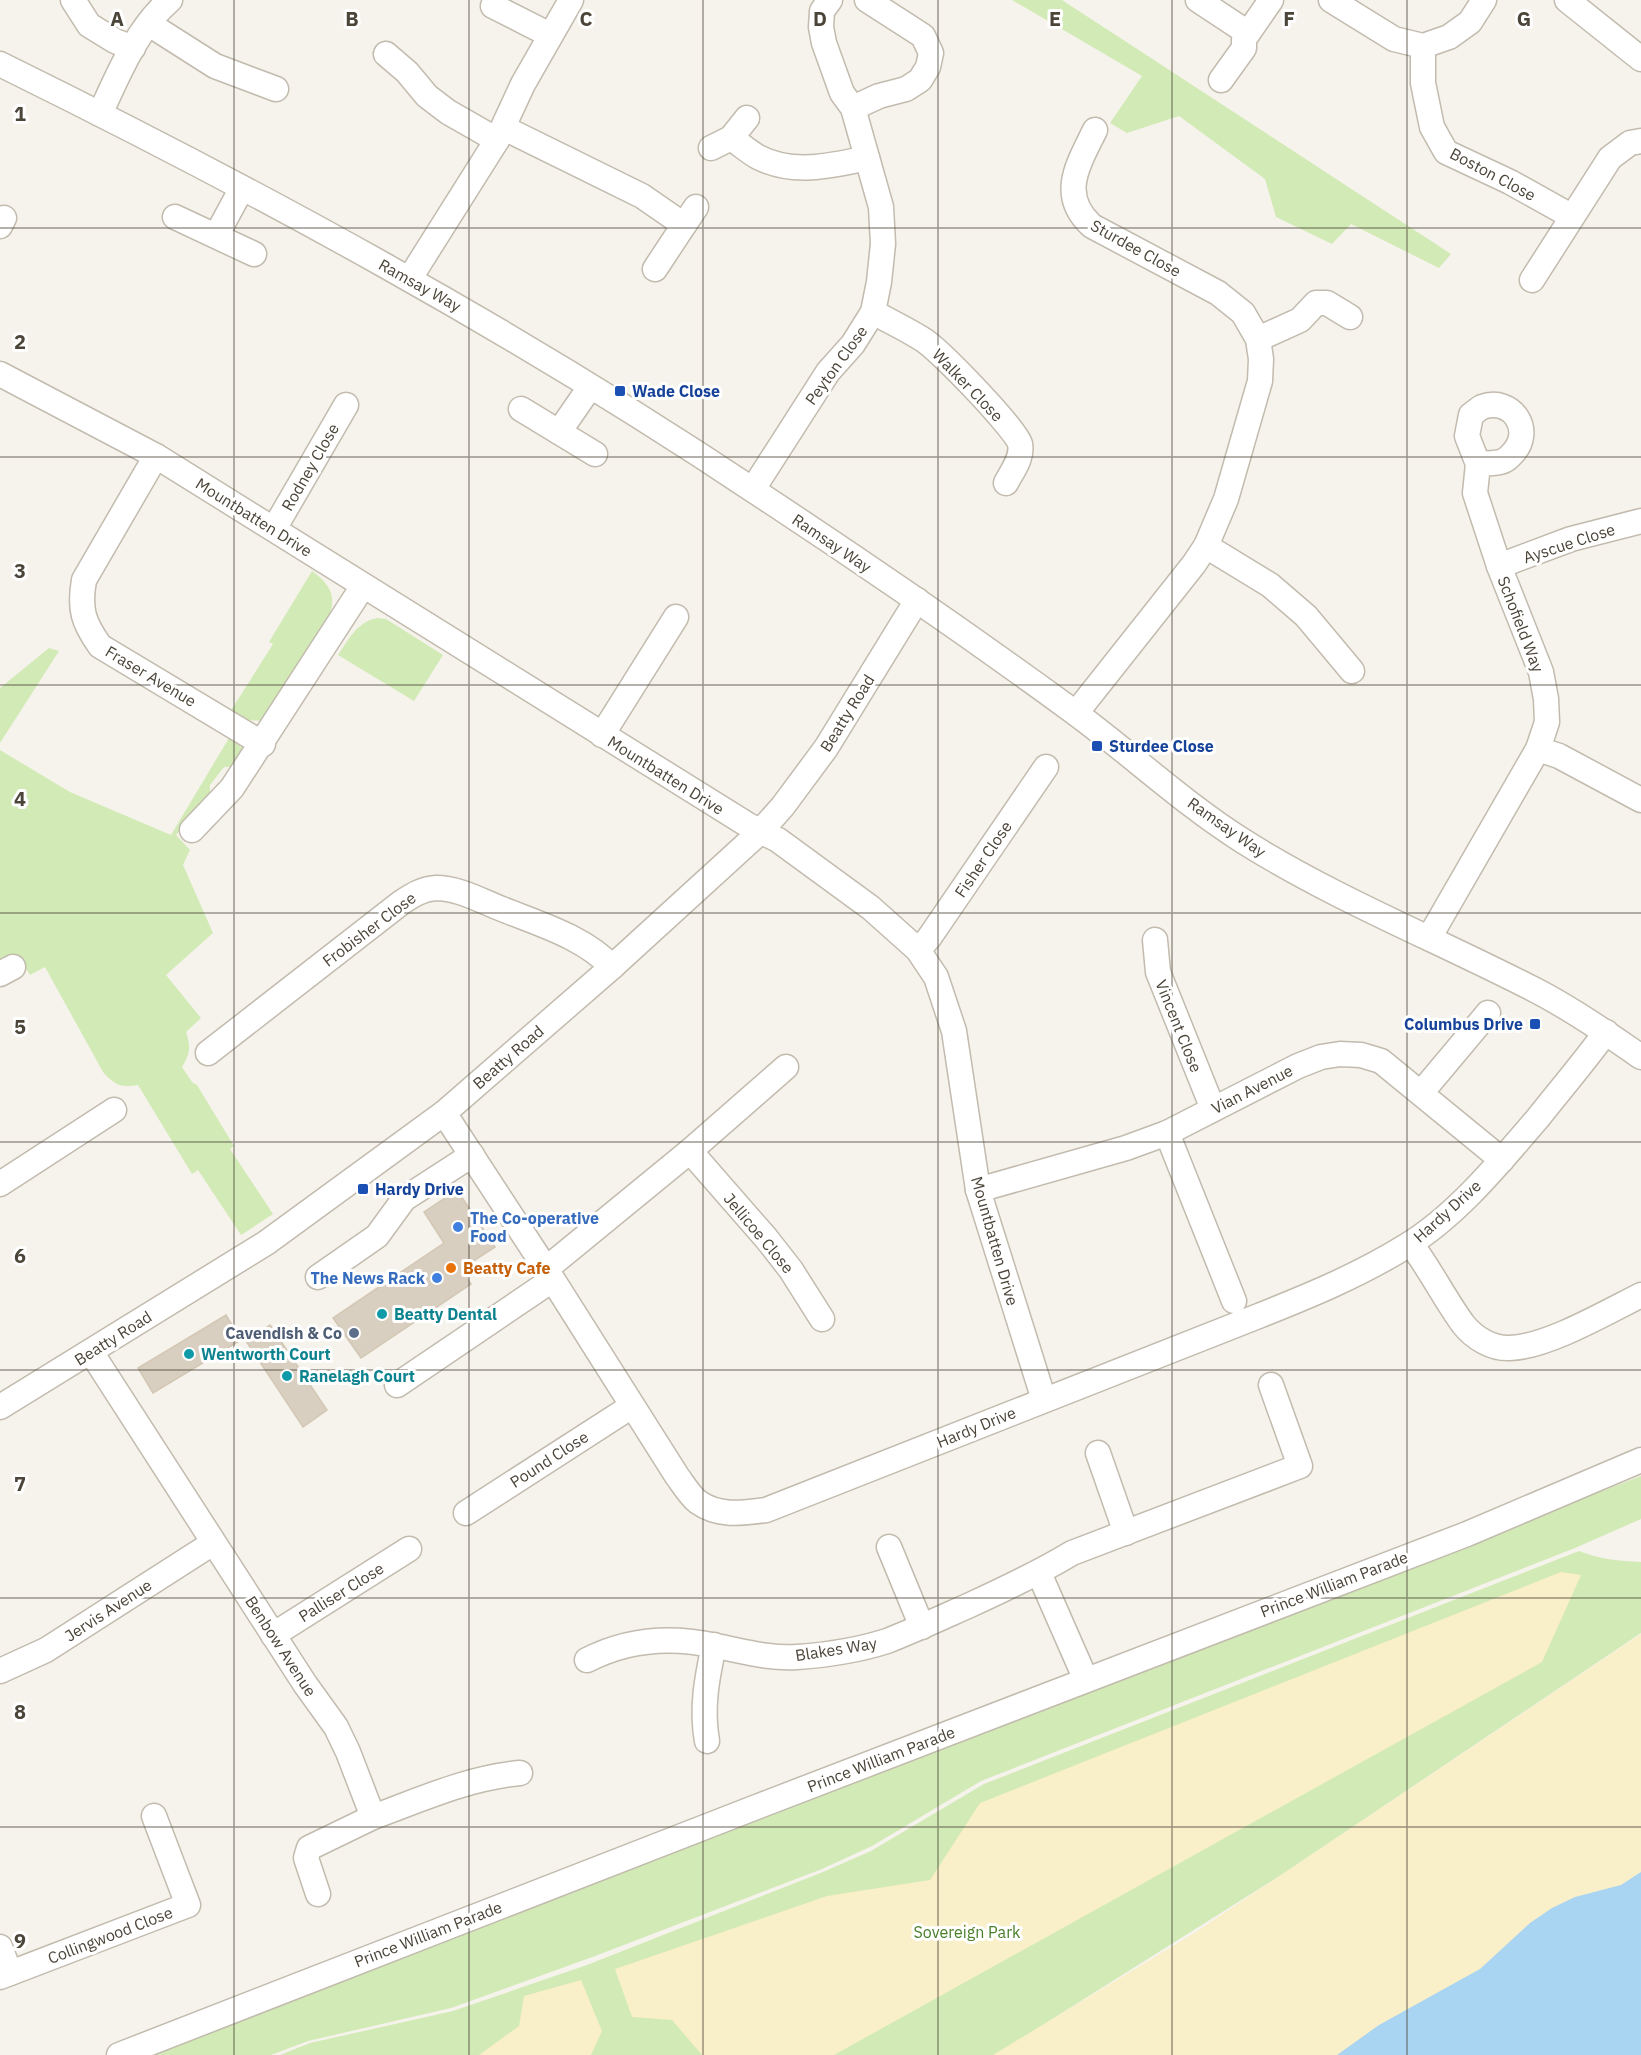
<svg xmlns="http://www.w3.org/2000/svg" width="1641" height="2055" font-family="'IBM Plex Sans',sans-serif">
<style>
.green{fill:#d2eab5}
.sand{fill:#f9efc9}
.water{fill:#a9d4f2}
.building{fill:#d8cfc1;stroke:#d3c7b4;stroke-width:1.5}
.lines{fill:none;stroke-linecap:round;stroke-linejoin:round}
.minor-casing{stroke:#c2bbae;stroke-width:27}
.minor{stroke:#fff;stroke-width:24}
.grid{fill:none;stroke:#4b4439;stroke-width:1.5;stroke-opacity:0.55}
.transit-dot{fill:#1a4fb4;stroke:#fff;stroke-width:2}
.shop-dot{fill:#3f7fe0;stroke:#fff;stroke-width:2}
.food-dot{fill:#e8710a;stroke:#fff;stroke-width:2}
.culture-dot{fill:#0f9aa8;stroke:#fff;stroke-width:2}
.service-dot{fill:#5c6f8a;stroke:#fff;stroke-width:2}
.labels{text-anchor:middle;stroke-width:6;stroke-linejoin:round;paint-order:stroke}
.street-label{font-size:16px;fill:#4b4439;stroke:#fff}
.transit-label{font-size:16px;font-weight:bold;fill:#164399;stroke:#fff;text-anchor:start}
.shop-label{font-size:16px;font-weight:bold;fill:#366cbe;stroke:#fff;text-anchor:start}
.food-label{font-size:16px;font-weight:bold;fill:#c56008;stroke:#fff;text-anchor:start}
.culture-label{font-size:16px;font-weight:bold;fill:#0d838f;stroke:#fff;text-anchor:start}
.service-label{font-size:16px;font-weight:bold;fill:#4e5e75;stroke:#fff;text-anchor:end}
.park-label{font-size:16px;fill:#4a7f2a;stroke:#fff}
.grid-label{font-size:20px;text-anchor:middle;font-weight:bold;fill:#4b4439;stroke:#fff;stroke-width:6;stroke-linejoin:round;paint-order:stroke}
</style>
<rect width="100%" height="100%" fill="#f6f3ec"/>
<!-- green -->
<g class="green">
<path d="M1012,0H1062L1451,254L1439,268L1351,224L1332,244L1276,217L1265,179L1179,116L1127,133L1110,123L1142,76Z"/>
<path d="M312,571C323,579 334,589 332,605C331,615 323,625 318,634C301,663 282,691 263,720C249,722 243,719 230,712L273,644L269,642Z"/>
<path d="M377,618L386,619L443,655L414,701L338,655C349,639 357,622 377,618Z"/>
<path d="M49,648L59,651L0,743V688Z"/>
<path d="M229,738L244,749L235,767H224L210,785V794L204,804L176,835L190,850L183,865L213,933L166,975L201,1018L186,1032C191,1047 190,1054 182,1067L192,1082L197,1085L234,1146L230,1149L273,1214L241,1235L198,1170L192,1174L138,1085C120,1088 115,1085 103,1072L45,967L30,975L19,958L0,968V750L70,792L171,835Z"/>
<path d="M1641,1476V1519L1575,1548L981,1781L872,1846L822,1869L595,1956L451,2008L308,2041L271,2055H147L956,1743Z"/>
<path d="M1579,1551C1599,1559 1619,1561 1641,1562V1633L1281,1875L995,2055H280L310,2043L453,2011L587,1965L823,1872L871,1851L984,1784Z"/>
</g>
<!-- sand -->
<g class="sand">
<path d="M1561,1572L1581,1575L1542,1662L834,2055H702L672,2020L632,2017L615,1969L827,1896L930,1880L980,1803Z"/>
<path d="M1641,1634V2030L1602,2055H993L1196,1932Z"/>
<path d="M581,1980L602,2031L591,2055H479L519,2026L524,1996Z"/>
</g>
<!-- water -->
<path class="water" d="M1641,1872V2055H1337L1379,2025L1480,1969L1530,1923L1552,1908L1575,1897L1621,1885Z"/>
<!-- building -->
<g class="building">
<path d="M457,1190L495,1247L461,1269L471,1284L361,1358L333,1318L444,1243L424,1212Z"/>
<path d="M226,1315L241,1340L153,1393L138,1368Z"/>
<path d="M270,1325L327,1410L303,1427L246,1341Z"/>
</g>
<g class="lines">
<!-- minor casing -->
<g class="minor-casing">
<g id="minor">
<path d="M73,0L89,25L115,41L133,48"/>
<path d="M1198,0L1248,33"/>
<path d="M1331,0L1394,39L1423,46L1449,37L1470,22L1484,0"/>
<path d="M1567,0L1641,59"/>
<path d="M493,6L550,35"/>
<path d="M149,24L215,66L276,89"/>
<path d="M1423,46V83L1432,127L1446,152L1510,182L1571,216"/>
<path d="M386,54L407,72L427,96L448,112L497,140"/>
<path d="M0,64C260,192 515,331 756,492C864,563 970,636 1074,712C1131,754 1183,803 1243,841C1335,899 1438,940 1535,990C1572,1009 1607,1033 1641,1057"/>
<path d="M1221,80L1244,48V39L1271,0"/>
<path d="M853,108L879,96L906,89L920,80L928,67L931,53L923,36L867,0"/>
<path d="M100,114C118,75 137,28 170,0"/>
<path d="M504,128L642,196L684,225L655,269"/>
<path d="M731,138C740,144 749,152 758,157C792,175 831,166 867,158"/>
<path d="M711,148L731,138L747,118"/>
<path d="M175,217L254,254"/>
<path d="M684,225L696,207"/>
<path d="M0,226L4,218"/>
<path d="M216,236L242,188"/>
<path d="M410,278L497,140L523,84L571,0"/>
<path d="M1532,280L1610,158L1630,143L1641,141"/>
<path d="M873,312C889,321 906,329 922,339C938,348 1016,429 1020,444C1023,458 1012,471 1006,483"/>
<path d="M1258,339L1300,320L1316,303H1327L1350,317"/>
<path d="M0,374L156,456L748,825L778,840L871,908L918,950L936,977L954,1031L978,1190L1044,1400"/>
<path d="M521,409L595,454"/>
<path d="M559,432L590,387"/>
<path d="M156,456L84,580C79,609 83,622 100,646L263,744"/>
<path d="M753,489L828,372L853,344L873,312L879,282L883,244L881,207L853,108L842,93L824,43L821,27L822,11L830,0"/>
<path d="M274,529L346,405"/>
<path d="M1206,546L1270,585L1306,616L1352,671"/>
<path d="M1499,566L1571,539L1641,521"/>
<path d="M1076,713L1194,564L1206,546L1226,499L1260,381L1261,359L1258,339L1243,313L1218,293L1092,226C1058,195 1078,165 1095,130"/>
<path d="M602,735L676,617"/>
<path d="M1538,749L1559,756L1641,800"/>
<path d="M192,830L232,788L363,586"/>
<path d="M1429,938L1538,749L1547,722L1546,699L1541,672L1499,566L1475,493L1478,464L1467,436L1471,415C1474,413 1478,409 1482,407C1512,396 1535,431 1512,454C1510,456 1508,459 1505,460C1499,464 1485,463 1478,464"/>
<path d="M1155,940L1158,972L1213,1109"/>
<path d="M918,950L929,938L1046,767"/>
<path d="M0,974L13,967"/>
<path d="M208,1053L402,902C413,895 422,889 436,888C459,888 481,901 502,909C539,924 584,937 612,967"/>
<path d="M1421,1093L1488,1013"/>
<path d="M444,1113L546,1269L677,1476C683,1484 690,1496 698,1502C719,1517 743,1513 766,1510L1256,1317C1309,1296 1360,1275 1408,1245C1458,1214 1500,1162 1538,1118C1561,1089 1584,1062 1606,1032"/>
<path d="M1167,1133L1234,1301"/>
<path d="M690,1151L766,1238L791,1270L822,1319"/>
<path d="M0,1184L114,1110"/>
<path d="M978,1190L1126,1148L1167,1133L1298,1066L1321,1057L1340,1054L1361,1055L1381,1061L1502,1160"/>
<path d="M1411,1244C1430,1269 1444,1298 1463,1324C1474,1338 1492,1349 1510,1348C1547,1347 1607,1312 1641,1295"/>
<path d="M546,1269L690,1151L786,1067"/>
<path d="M318,1277L377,1236L404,1199L472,1155"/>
<path d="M91,1352L305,1684L336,1727L348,1752L373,1817C422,1799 468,1778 520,1773"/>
<path d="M397,1385L552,1280"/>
<path d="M0,1407L266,1243L444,1113L612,967L760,832L783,806L826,748L917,600"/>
<path d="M1098,1453L1126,1533"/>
<path d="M466,1513L632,1406"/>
<path d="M889,1547L922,1627"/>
<path d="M1039,1573L1086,1680"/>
<path d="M273,1635L409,1549"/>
<path d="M587,1660C628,1639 672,1636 716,1646C743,1651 769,1659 797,1657C826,1655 859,1650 887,1641C915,1630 943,1617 970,1605C1005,1589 1039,1573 1072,1553L1300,1466L1271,1385"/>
<path d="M0,1671L46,1650L213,1543"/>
<path d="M707,1741C701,1708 707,1678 714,1645"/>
<path d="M318,1894L306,1858L309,1848L373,1817"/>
<path d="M0,1947L10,1973"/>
<path d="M0,1977L188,1905L154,1816"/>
<path d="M119,2055L759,1806L1467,1534L1641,1460"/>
</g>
</g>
<!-- minor -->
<use href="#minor" class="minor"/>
</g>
<!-- grid -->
<path class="grid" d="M234,0V2055M469,0V2055M703,0V2055M938,0V2055M1172,0V2055M1407,0V2055M0,228H1641M0,457H1641M0,685H1641M0,913H1641M0,1142H1641M0,1370H1641M0,1598H1641M0,1827H1641"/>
<!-- markers -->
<g class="transit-dot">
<rect x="614" y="385" width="12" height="12" rx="3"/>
<rect x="1091" y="740" width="12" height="12" rx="3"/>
<rect x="1529" y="1018" width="12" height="12" rx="3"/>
<rect x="357" y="1183" width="12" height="12" rx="3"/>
</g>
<g class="shop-dot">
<circle cx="458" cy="1227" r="6"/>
<circle cx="437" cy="1278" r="6"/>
</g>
<circle class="food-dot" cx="451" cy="1268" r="6"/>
<g class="culture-dot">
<circle cx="382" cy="1314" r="6"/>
<circle cx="189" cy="1354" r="6"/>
<circle cx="287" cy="1376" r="6"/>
</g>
<circle class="service-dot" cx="354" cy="1333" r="6"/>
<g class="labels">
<!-- street labels -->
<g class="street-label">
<text transform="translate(1493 174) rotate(28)" y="6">Boston Close</text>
<text transform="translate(1136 248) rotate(29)" y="6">Sturdee Close</text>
<text transform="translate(420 285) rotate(29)" y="6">Ramsay Way</text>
<text transform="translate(836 365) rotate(-54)" y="6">Peyton Close</text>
<text transform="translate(968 385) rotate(46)" y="6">Walker Close</text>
<text transform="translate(310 467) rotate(-60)" y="6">Rodney Close</text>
<text transform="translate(254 517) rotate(32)" y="6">Mountbatten Drive</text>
<text transform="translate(832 543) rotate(34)" y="6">Ramsay Way</text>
<text transform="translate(1569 543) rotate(-18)" y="6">Ayscue Close</text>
<text transform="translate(1521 624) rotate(69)" y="6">Schofield Way</text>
<text transform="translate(151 676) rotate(31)" y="6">Fraser Avenue</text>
<text transform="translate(847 713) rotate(-58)" y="6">Beatty Road</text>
<text transform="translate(666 775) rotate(32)" y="6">Mountbatten Drive</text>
<text transform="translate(1227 827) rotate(35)" y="6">Ramsay Way</text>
<text transform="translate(983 859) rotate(-56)" y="6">Fisher Close</text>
<text transform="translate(369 929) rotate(-37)" y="6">Frobisher Close</text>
<text transform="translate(1179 1026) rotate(68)" y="6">Vincent Close</text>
<text transform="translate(508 1057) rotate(-41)" y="6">Beatty Road</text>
<text transform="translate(1252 1089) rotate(-27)" y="6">Vian Avenue</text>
<text transform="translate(1447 1211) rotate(-42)" y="6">Hardy Drive</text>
<text transform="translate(759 1233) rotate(50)" y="6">Jellicoe Close</text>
<text transform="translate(995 1241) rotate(74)" y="6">Mountbatten Drive</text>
<text transform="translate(113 1338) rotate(-32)" y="6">Beatty Road</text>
<text transform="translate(976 1427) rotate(-22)" y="6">Hardy Drive</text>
<text transform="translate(549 1459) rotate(-33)" y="6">Pound Close</text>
<text transform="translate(1334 1584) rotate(-21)" y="6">Prince William Parade</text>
<text transform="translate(341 1592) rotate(-32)" y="6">Palliser Close</text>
<text transform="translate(108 1610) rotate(-33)" y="6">Jervis Avenue</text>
<text transform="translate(281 1646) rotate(57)" y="6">Benbow Avenue</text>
<text transform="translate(836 1649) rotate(-9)" y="6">Blakes Way</text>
<text transform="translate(881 1759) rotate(-21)" y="6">Prince William Parade</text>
<text transform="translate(428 1934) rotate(-21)" y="6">Prince William Parade</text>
<text transform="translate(110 1935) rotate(-21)" y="6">Collingwood Close</text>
</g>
<!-- transit labels -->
<g class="transit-label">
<text x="632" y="397">Wade Close</text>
<text x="1109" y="752">Sturdee Close</text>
<text x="1523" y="1030" text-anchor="end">Columbus Drive</text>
<text x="375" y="1195">Hardy Drive</text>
</g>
<!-- shop labels -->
<g class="shop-label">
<text x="470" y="1224">The Co-operative<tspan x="470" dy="18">Food</tspan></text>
<text x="425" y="1284" text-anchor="end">The News Rack</text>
</g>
<!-- food labels -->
<g class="food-label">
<text x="463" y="1274">Beatty Cafe</text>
</g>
<!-- culture labels -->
<g class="culture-label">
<text x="394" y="1320">Beatty Dental</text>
<text x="201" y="1360">Wentworth Court</text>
<text x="299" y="1382">Ranelagh Court</text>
</g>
<!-- service labels -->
<g class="service-label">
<text x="342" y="1339">Cavendish &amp; Co</text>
</g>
<!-- park labels -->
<g class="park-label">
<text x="967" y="1938">Sovereign Park</text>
</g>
</g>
<g class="grid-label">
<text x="117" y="26">A</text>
<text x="352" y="26">B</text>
<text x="586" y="26">C</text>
<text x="820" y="26">D</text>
<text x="1055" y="26">E</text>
<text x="1289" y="26">F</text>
<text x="1524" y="26">G</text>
<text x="20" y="121">1</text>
<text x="20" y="349">2</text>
<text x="20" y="578">3</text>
<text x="20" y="806">4</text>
<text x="20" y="1034">5</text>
<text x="20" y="1263">6</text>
<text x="20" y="1491">7</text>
<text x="20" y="1719">8</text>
<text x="20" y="1948">9</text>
</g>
</svg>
